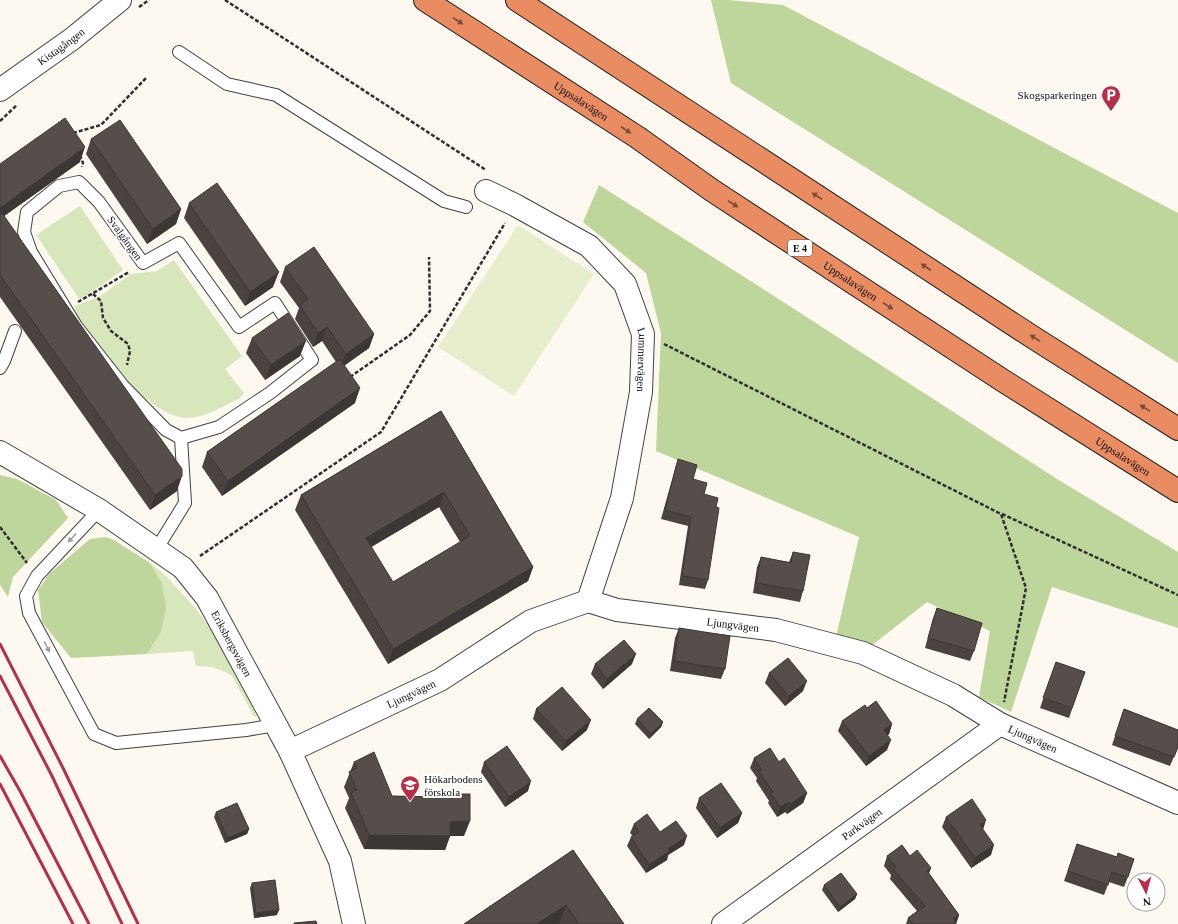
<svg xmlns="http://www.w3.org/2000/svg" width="1178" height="924" font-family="Georgia,serif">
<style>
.green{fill:#d8e6bc}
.forest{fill:#bed69c}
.pitch{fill:#e7eecd}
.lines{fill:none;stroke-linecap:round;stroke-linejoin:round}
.lane-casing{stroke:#414141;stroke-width:14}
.street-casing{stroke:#414141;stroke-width:24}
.highway-casing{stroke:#1f1f1f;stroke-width:24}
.path{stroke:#303030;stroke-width:2.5;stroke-dasharray:4 2;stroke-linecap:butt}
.lane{stroke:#fff;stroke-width:12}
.street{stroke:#fff;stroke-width:22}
.highway{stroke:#ea8c62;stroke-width:22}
.rail{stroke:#b52f49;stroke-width:3}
.wall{fill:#4a4340;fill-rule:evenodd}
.shaded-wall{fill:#3c3734}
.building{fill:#564e4b;stroke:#3c3734;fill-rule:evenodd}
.oneway{fill:#7c4d38}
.oneway2{fill:#9f9f9f}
.labels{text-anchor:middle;stroke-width:4;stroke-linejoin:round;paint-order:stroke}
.shield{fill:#fff;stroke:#565656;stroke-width:1}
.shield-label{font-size:10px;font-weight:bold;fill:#0e0e0e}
.street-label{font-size:11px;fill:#0e0e0e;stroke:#fff}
.poi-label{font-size:11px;fill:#0e0e0e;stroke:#fff;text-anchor:end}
</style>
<rect width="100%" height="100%" fill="#fef9f0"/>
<!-- green -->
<g class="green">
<path d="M80,206L123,270L80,300L36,235Z"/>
<path d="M174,260L242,356L225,369L244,393L240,398C223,406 206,418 186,418C147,416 87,340 74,306L99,297L131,274L157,271Z"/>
<path d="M150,563L166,576L196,609L214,634L257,716L254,717L232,676C220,668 210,666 196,666L193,651L147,654L161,632L162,583Z"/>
</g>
<!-- forest -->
<g class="forest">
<path d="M711,0H728L783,5L1178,213V363L731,83Z"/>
<path d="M599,185L757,285L1057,479L1178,552V628L1052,587L1011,712L979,697L990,631L927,602L866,650L836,637L859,537L656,451L661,333L646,273L583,222Z"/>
<path d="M0,475L17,479L56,500L68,518L13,577L8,597L0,585Z"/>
<path d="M105,537L114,540L150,563L162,583L166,607L161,632L147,654L71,658L42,622L38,590L49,574L90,539Z"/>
</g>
<!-- pitch -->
<path class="pitch" d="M518,225L594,274L514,396L438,347Z"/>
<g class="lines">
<!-- lane casing -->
<g class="lane-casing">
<g id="lane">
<path d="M179,52L227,84L276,95L444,201L466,207"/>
<path d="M79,182L99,202L143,263L179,243L239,327L275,303L312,360L270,393L219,427L181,438L166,430L123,386L76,326L31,252L24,232L27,212L59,186Z"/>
<path d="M0,368L4,361L15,331"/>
<path d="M99,510L37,576L26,596L29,613L94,734L116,743L246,730L275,725"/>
<path d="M156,550L185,503L181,438"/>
</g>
</g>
<!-- street casing -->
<g class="street-casing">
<g id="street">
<path id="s1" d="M0,90L72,39L120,0"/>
<path id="s2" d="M486,191L515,205L589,246L625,284L643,334L641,392L622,498L588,601"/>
<path id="s3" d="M0,452L99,510L183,568L207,598L290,751L340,861L354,924"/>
<path id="s4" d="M290,751L440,680L531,621L588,601L617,610L776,630L863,653L953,695L1000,724L1178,803"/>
<path id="s5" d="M723,924L1000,724"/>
</g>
</g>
<!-- highway casing -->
<g class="highway-casing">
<g id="highway">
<path id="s6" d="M425,0L637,137L713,191L1002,380L1178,491"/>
<path d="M517,0L1034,338L1178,429"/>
</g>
</g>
<!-- path -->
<g class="path">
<path d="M225,0L486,170"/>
<path d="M139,7L149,0"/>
<path d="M0,121L17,105"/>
<path d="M73,133L101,125L147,77"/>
<path d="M80,155L83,163L82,167"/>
<path d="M93,294L101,301L103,318L111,331L128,344L130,351L127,365"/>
<path d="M78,302L129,272"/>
<path d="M664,344L1001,514L1026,588L1004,702"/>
<path d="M350,377L410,335L430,311L429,257"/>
<path d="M1002,514L1178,595"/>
<path d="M0,527L27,563"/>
<path d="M200,556L381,432L505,223"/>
</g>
<!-- lane -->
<use href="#lane" class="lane"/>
<!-- street -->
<use href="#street" class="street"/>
<!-- highway -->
<use href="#highway" class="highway"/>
<!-- rail -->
<g class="rail">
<path d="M0,644L63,768L138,924"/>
<path d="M0,676L51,774L122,924"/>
<path d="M0,756L20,791L89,924"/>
<path d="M0,784L73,924"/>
</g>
</g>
<!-- wall -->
<g class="wall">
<path d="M91,139L181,209L176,224L147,244L86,154Z"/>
<path d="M80,162L4,216L177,491L150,510L0,297V164Z"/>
<path d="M189,203L273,287L245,306L184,218Z"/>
<path d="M285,267L374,334L369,348L344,366L355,403L222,496L202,467L207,452L336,362L322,341L313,347L295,319L299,308L280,282Z"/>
<path d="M252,338L300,356L265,380L246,353Z"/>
<path d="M441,411L533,567L528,581L388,664L295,510L301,495ZM439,507L460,542L393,582L371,547Z"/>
<path d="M678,459L693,479L704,494L716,507L708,580L705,589L679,585L688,526L661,519L675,469Z"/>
<path d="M793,552L803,591L800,602L753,593L757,567L761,557L789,562Z"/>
<path d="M937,608L974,651L970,661L925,648L933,618Z"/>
<path d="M679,628L725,669L721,679L670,671L675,638Z"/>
<path d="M1056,662L1085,672L1069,718L1040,708Z"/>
<path d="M595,664H632L603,689L591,674Z"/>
<path d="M769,673L803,691L785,706L765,683Z"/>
<path d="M536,709L587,730L562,751L533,719Z"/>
<path d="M1124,709L1178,730V747L1170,766L1112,745Z"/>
<path d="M637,719L663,722L661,727L649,739L635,724Z"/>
<path d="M842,721L892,724L889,734L888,735L887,750L866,766L838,731Z"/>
<path d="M754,758L779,762L807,793L803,803L787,814L785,812L777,817L768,803L769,801L756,781L757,778L750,768Z"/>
<path d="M354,762L392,796L446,797L447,794L464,836H450L445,850L364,849L345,808L349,798L344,787Z"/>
<path d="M484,762L528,791L505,807L481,772Z"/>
<path d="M699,798L742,813L738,823L717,838L696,808Z"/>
<path d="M216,812L249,829L247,834L225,843L214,817Z"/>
<path d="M946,817L991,855L971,868L942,827Z"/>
<path d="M634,824L660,832L684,845L668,855L667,860L646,873L627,846L631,837L633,836L630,833Z"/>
<path d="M1077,844L1128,877L1124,887L1109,882L1104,895L1064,881Z"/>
<path d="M573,850L624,924H464Z"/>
<path d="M887,856H910L931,868L929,873L959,915L956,924H906L908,918L917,911L890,879L891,875L884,866Z"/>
<path d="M252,883L277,915L254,918L250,888Z"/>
<path d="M824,885L857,894L855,899L838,912L822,890Z"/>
</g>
<!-- shaded-wall -->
<g class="shaded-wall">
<path d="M85,147L80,162L0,219V208Z"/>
<path d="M181,209L176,224L147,244L153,229Z"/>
<path d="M279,272L273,287L245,306L250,292Z"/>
<path d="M327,327L322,341L313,347L318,333Z"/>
<path d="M374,334L369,348L340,368L346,354Z"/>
<path d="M306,341L300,356L265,380L271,365Z"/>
<path d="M360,388L355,403L222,496L228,481Z"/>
<path d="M182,476L177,491L150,510L155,495Z"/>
<path d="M444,492L439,507L361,553L366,538Z"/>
<path d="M533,567L528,581L388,664L393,649Z"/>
<path d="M636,654L632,664L603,689L607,679Z"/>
<path d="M807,681L803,691L785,706L789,696Z"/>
<path d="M591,720L587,730L562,751L566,741Z"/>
<path d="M663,722L661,727L649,739L651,734Z"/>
<path d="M892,724L889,734L881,740L884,730Z"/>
<path d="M891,740L887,750L866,766L869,756Z"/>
<path d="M531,781L528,791L505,807L509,797Z"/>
<path d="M807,793L803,803L787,814L790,804Z"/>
<path d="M789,802L785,812L777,817L780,807Z"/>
<path d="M742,813L738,823L717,838L720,828Z"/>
<path d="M986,820L983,830L980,825Z"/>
<path d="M470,821L464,836H450L445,850L364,849L369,835L450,822Z"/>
<path d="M249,829L247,834L225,843L227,838Z"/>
<path d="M687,836L684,845L668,855L667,860L646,873L649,865L668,849Z"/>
<path d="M994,845L991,855L971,868L975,858Z"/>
<path d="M931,868L927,878V871Z"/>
<path d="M857,894L855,899L838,912L840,907Z"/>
<path d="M566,905L559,924H537Z"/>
<path d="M279,910L277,915L254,918L256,913Z"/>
<path d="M959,915L956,924H951L953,919Z"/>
</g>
<!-- building -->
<g class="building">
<path d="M65,118L85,147L0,208V164Z"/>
<path d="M120,120L181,209L153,229L91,139Z"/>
<path d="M217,183L279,272L250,292L189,203Z"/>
<path d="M2,213L182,469V476L155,495L0,275V214Z"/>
<path d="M314,247L374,334L346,354L327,327L318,333L300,305L308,299L285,267Z"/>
<path d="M288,313L306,341L271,365L252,338Z"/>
<path d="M340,359L360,388L228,481L207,452Z"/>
<path d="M441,411L533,567L393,649L301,495ZM444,492L470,536L393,582L366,538Z"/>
<path d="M678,459L697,465L693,479L707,483L704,494L718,498L716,507L719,508L708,580L682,576L691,517L665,510Z"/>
<path d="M793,552L810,555L803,591L756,583L761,557L791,563Z"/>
<path d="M937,608L982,623L974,651L928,638Z"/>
<path d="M679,628L730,636L725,669L674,661Z"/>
<path d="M624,640L636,654L607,679L595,664Z"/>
<path d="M788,658L807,681L789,696L769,673Z"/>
<path d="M1056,662L1085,672L1072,708L1043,698Z"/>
<path d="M562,687L591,720L566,741L536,709Z"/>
<path d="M876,701L892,724L884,730L891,740L869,756L842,721L865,705L867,708Z"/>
<path d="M649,708L663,722L651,734L637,719Z"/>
<path d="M1124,709L1178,730V747L1174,757L1115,736Z"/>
<path d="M507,746L531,781L509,797L484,762Z"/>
<path d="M770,748L779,762L784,758L807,793L790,804L789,802L780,807L771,793L773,792L759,771L762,770L754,758Z"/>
<path d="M374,752L392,796L447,797V794H470V821L450,822V836L369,835L351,793L357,790L349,772L357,768L354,762Z"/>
<path d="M721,783L742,813L720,828L699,798Z"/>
<path d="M972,799L986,820L980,825L994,845L975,858L946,817Z"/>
<path d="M237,803L249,829L227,838L216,812Z"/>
<path d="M647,814L660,832L676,821L687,836L668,849L670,851L649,865L631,837L639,832L634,824Z"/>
<path d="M1077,844L1117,857L1118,853L1134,859L1128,877L1112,872L1108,885L1068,871Z"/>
<path d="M902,845L910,856L917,850L931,868L927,871L959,915L953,919L956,922L953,924H913L908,918L925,906L893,869L896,867L887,856Z"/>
<path d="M573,850L624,924H579L566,905L537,924H464Z"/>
<path d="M841,873L857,894L840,907L824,885Z"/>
<path d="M275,880L279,910L256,913L252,883Z"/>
<path d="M316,921L317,924H294V923Z"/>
</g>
<!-- one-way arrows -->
<defs><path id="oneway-solid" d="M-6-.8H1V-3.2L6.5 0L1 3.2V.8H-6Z"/></defs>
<g class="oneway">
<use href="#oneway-solid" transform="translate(458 21) rotate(33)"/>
<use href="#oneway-solid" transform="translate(626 130) rotate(33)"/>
<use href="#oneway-solid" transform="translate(817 196) rotate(-147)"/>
<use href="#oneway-solid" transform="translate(733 204) rotate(33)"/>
<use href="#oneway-solid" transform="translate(926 267) rotate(-147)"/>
<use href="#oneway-solid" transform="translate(888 306) rotate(33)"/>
<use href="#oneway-solid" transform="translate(1035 338) rotate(-147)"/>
<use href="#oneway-solid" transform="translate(1145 408) rotate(-148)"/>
</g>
<g class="oneway2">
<use href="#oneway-solid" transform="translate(72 538) rotate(133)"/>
<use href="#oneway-solid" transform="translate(47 647) rotate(62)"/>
</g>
<!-- icons -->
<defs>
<g id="parking-pin" transform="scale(1)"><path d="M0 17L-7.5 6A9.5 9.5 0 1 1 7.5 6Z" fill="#b52f49" stroke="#fff"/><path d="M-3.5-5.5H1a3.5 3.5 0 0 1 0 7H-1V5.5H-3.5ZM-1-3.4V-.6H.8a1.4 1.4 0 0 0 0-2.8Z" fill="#fff"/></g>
<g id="school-pin" transform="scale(1)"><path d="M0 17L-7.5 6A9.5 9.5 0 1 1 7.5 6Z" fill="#b52f49" stroke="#fff"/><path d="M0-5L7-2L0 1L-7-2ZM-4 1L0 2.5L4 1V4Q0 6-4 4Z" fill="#fff"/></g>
</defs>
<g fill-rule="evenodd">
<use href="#parking-pin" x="1111" y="95"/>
<use href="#school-pin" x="410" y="785"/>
</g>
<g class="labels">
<!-- shield labels -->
<rect class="shield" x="788" y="240" width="24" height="16" rx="3"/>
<g class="shield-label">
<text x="800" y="252">E 4</text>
</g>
<!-- street labels -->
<g class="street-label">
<text dy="4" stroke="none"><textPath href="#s1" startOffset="75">Kistagången</textPath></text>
<text dy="4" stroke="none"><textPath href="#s6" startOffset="186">Uppsalavägen</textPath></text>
<text transform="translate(125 238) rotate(54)" y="4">Svalgången</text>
<text dy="4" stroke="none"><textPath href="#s6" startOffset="510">Uppsalavägen</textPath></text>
<text dy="4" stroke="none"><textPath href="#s2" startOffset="248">Lummervägen</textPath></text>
<text dy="4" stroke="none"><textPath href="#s6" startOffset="834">Uppsalavägen</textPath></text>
<text dy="4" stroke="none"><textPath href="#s4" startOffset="482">Ljungvägen</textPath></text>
<text dy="4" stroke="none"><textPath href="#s3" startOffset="307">Eriksbergsvägen</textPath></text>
<text dy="4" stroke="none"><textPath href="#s4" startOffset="134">Ljungvägen</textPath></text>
<text dy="4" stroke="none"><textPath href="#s4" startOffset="806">Ljungvägen</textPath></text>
<text dy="4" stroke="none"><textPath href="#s5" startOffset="171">Parkvägen</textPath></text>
</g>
<!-- poi labels -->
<g class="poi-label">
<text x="1097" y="99">Skogsparkeringen</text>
<text x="424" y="783" text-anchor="start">Hökarbodens<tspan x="424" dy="13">förskola</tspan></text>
</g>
</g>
<!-- north arrow -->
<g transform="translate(1146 892) rotate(174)"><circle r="19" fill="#ffffff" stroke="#9f9f9f"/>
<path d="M0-3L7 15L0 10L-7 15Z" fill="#b52f49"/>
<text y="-6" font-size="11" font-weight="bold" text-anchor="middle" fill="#0e0e0e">N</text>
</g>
</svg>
